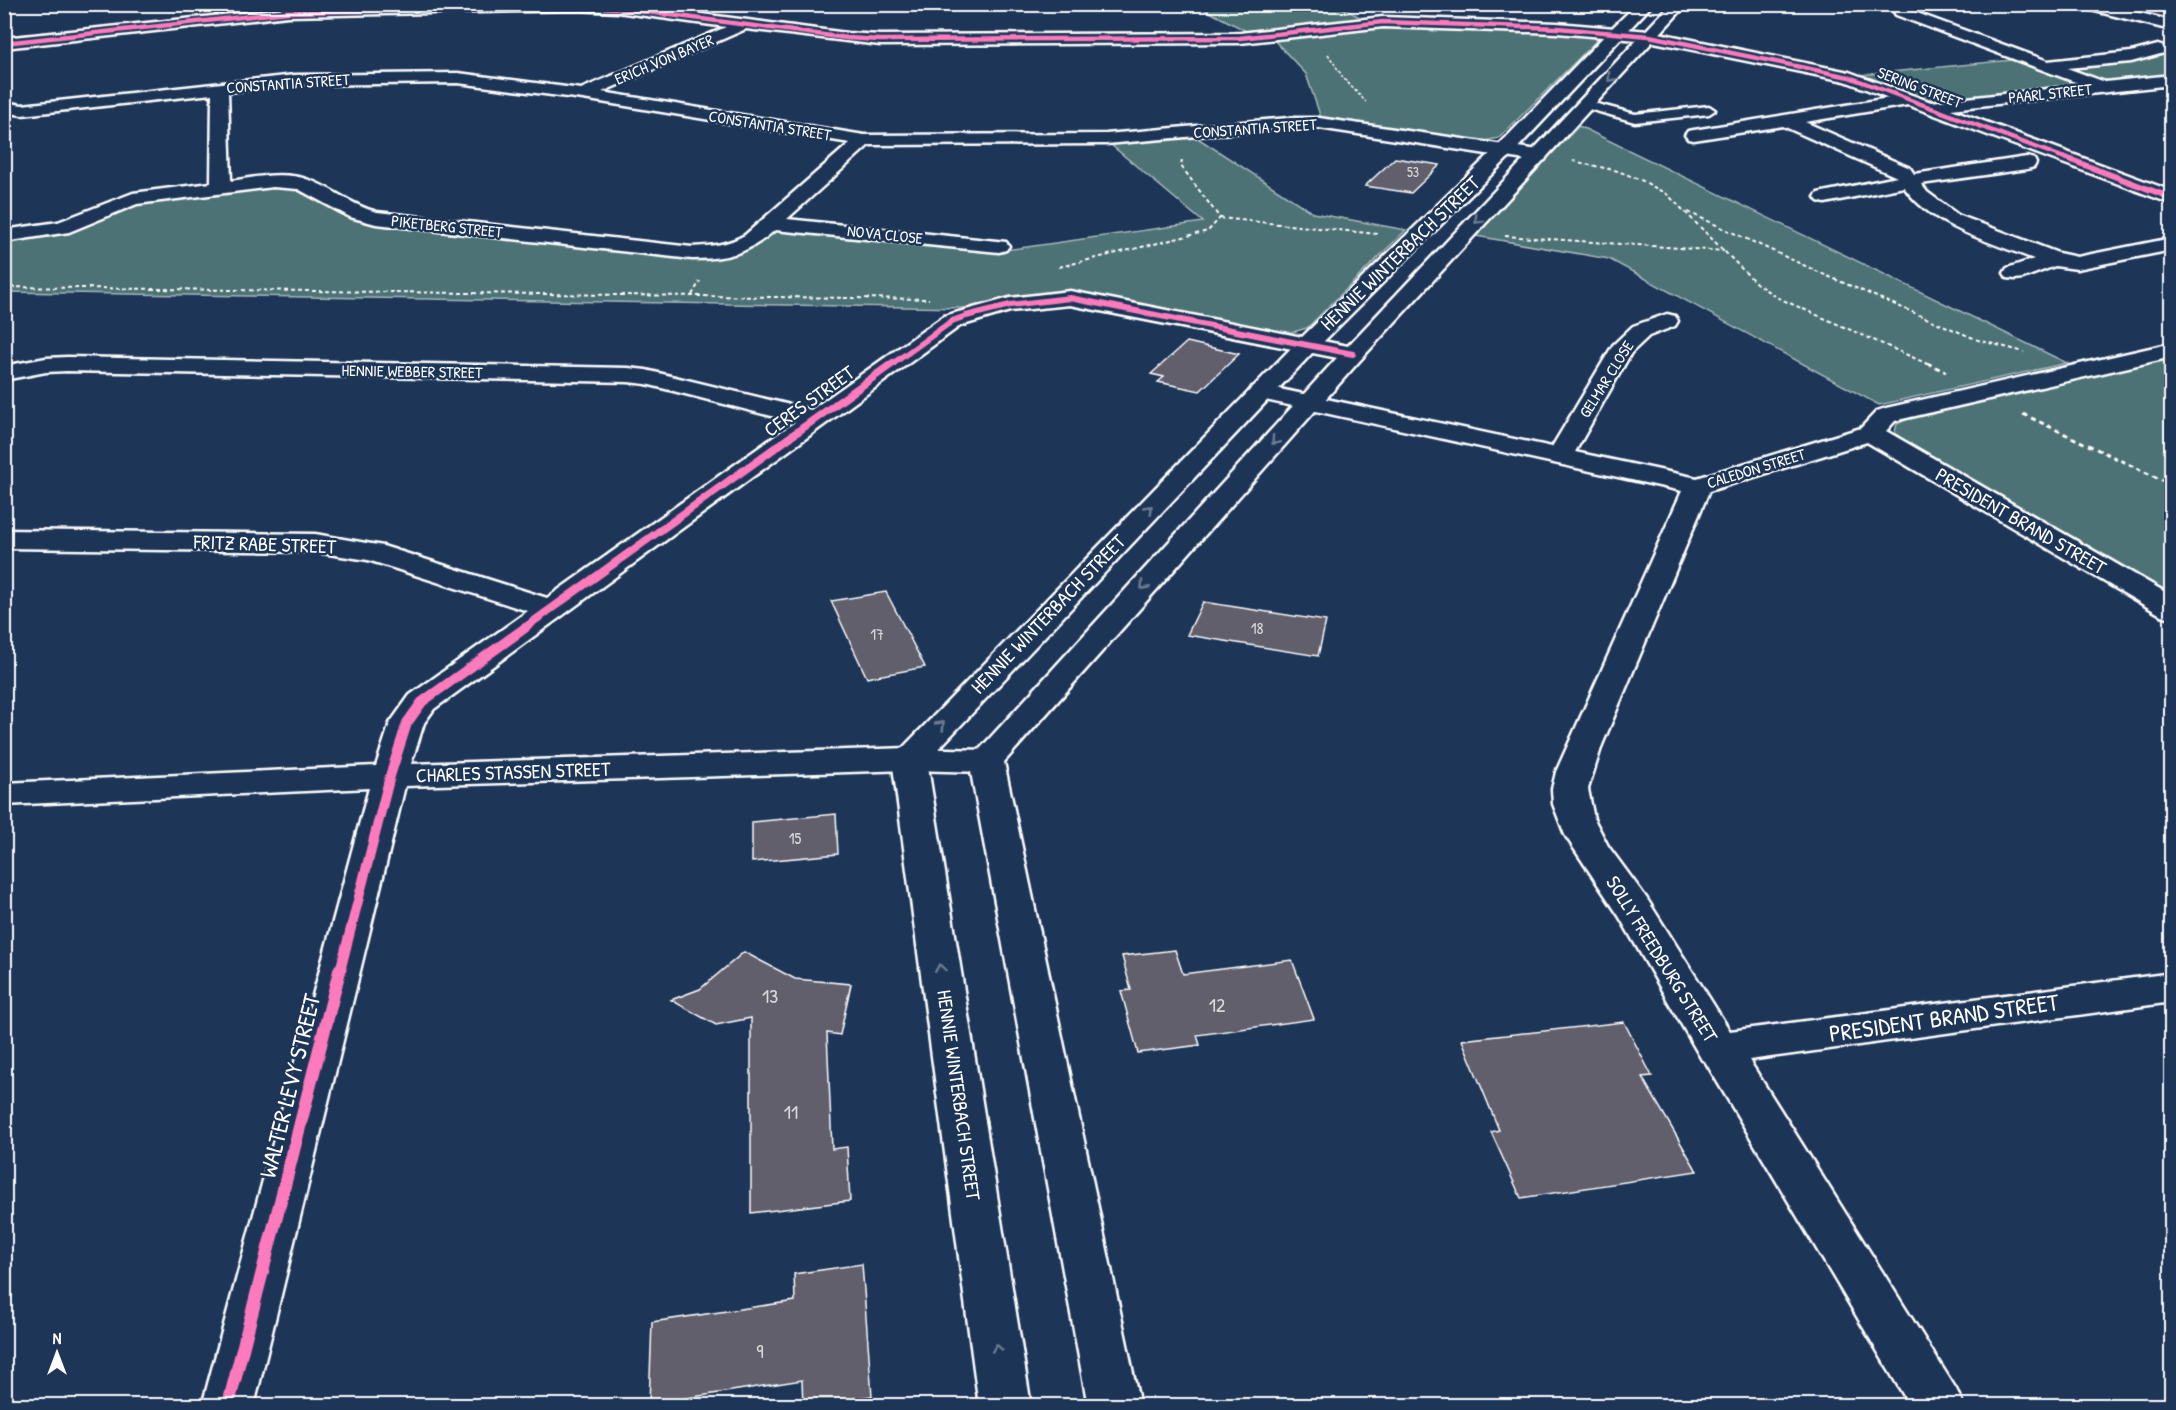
<svg xmlns="http://www.w3.org/2000/svg" width="2176" height="1410" font-family="'Patrick Hand',sans-serif">
<style>
.green{fill:#4d7275;stroke:#a6b8ba;stroke-width:1.5}
.building{fill:#625e6d;stroke:#fff;stroke-width:1.5}
.lines{fill:none;stroke-linecap:round;stroke-linejoin:round}
.lane-casing{stroke:#fff;stroke-width:5}
.street-casing{stroke:#fff;stroke-width:5}
.secondary-casing{stroke:#fff;stroke-width:5}
.path-far2{stroke:#fff;stroke-width:1.5;stroke-dasharray:3 2;stroke-linecap:butt}
.path-far1{stroke:#fff;stroke-width:2;stroke-dasharray:4 3;stroke-linecap:butt}
.path{stroke:#fff;stroke-width:3;stroke-dasharray:5 4;stroke-linecap:butt}
.lane{fill:#1d3557;fill-rule:evenodd}
.street{fill:#1d3557;fill-rule:evenodd}
.secondary{fill:#1d3557;fill-rule:evenodd}
.cycleway-far4-casing{stroke:#1d3557;stroke-width:6}
.cycleway-far3-casing{stroke:#1d3557;stroke-width:8}
.cycleway-far2-casing{stroke:#1d3557;stroke-width:10}
.cycleway-far1-casing{stroke:#1d3557;stroke-width:14}
.cycleway-casing{stroke:#1d3557;stroke-width:16}
.cycleway-far4{stroke:#fd7abc;stroke-width:4.5}
.cycleway-far3{stroke:#fd7abc;stroke-width:6}
.cycleway-far2{stroke:#fd7abc;stroke-width:8}
.cycleway-far1{stroke:#fd7abc;stroke-width:10}
.cycleway{stroke:#fd7abc;stroke-width:13}
.oneway{stroke:#6c7c92}
.labels{text-anchor:middle;stroke-width:5;stroke-linejoin:round;paint-order:stroke}
.far-number-label{font-size:14px;fill:#d8d7da}
.far-street-label{font-size:16px;fill:#fff;stroke:#1d3557}
.number-label{font-size:16px;fill:#d8d7da}
.street-label{font-size:20px;fill:#fff;stroke:#1d3557}
.near-number-label{font-size:20px;fill:#d8d7da}
.near-street-label{font-size:24px;fill:#fff;stroke:#1d3557}
</style>
<rect width="100%" height="100%" fill="#1d3557"/>
<filter id="ink" filterUnits="userSpaceOnUse"><feTurbulence type="fractalNoise" baseFrequency=".0167" numOctaves="2"/><feDisplacementMap in="SourceGraphic" scale="12" xChannelSelector="R" yChannelSelector="G"/><feConvolveMatrix kernelMatrix="1 2 1 2 8 2 1 2 1" color-interpolation-filters="sRGB"/></filter>
<g filter="url(#ink)">
<!-- green -->
<g class="green">
<path d="M1196,5H1336L1360,17L1357,21L1254,35Z"/>
<path d="M1401,26L1573,32L1592,36L1597,40L1499,138L1480,142L1321,118L1306,74L1274,40Z"/>
<path d="M2171,51V77L2112,82L2096,79L2063,68L2143,59Z"/>
<path d="M2012,60L2040,70H2047L2077,84L1946,101L1923,98L1860,75Z"/>
<path d="M1579,126L2067,363L1879,405L1609,259L1470,235Z"/>
<path d="M1193,135L1313,213L1406,230L1307,328L1293,332H1274L1082,293L1067,292L964,308L5,292V241L64,232L135,203L265,185L295,187L341,214L365,222L688,258C728,258 745,256 777,230L1005,250L1203,222L1110,144Z"/>
<path d="M2171,358V595L1904,442L1895,432L1897,424L1908,419Z"/>
</g>
<!-- building -->
<g class="building">
<path d="M1395,158L1440,165L1411,193L1365,186Z"/>
<path d="M1187,342L1239,354L1200,391L1158,382L1164,377L1151,374Z"/>
<path d="M886,592L925,667L867,678L831,601Z"/>
<path d="M1203,602L1326,621L1318,656L1187,635Z"/>
<path d="M836,814L838,854L752,862V822Z"/>
<path d="M1175,950L1183,974L1292,960L1314,1019L1197,1035L1200,1045L1138,1053L1121,991L1131,990L1122,956Z"/>
<path d="M744,952L795,979L851,984L840,1035L827,1033L832,1149L847,1147L850,1201L751,1213V1018L716,1025L671,1000L700,989Z"/>
<path d="M1624,1022L1652,1076L1642,1077L1697,1171L1521,1198L1491,1132L1499,1130L1462,1040Z"/>
<path d="M862,1264L872,1396L803,1406L802,1380L649,1404L652,1322L795,1301L794,1274Z"/>
</g>
<g class="lines">
<!-- lane casing -->
<g class="lane-casing">
<path id="lane" d="M1586,101L1635,114L1709,106L1715,110L1709,114L1635,122L1582,107V103Z"/>
</g>
<!-- street casing -->
<g class="street-casing">
<g id="street">
<path d="M437,4H624L847,33L880,35L1240,33L1383,17L1557,23L1649,31L1849,72L1931,102L2083,85L1896,15L1894,12L1897,4H1911L1909,10L2048,61L2131,52L2158,45L2164,47L2166,50L2164,53L2131,62L2067,68L2105,82L2172,75V85L1951,109L2172,191V204L1908,105L1805,122L1910,168L1914,174L2027,157L2034,159L2036,163L2034,167L2027,169L1921,184L1927,192L1958,215L2058,253L2077,257L2172,238V250L2077,269L2055,266L2023,278L2015,279L2007,278L2004,273L2007,268L2034,259C1989,241 1933,228 1904,187L1825,203L1818,201L1815,197L1818,193L1897,177L1783,126L1694,140L1688,139L1685,135L1688,131L1694,130L1889,98L1845,81L1649,41L1557,33L1383,27L1240,43L880,45L746,29L602,92L864,135L1106,134L1289,118H1319L1538,150L1545,152L1547,156L1545,160L1538,162L1319,128H1289L1106,144L869,145L787,219L1006,242L1009,246L1006,250L999,252L775,230C749,253 727,259 692,259L376,224L350,217L298,189L273,187L137,204L69,232L4,242V230L58,222L133,193L211,183L212,94L22,115L4,112V102L22,105L295,75L458,73L581,89L726,27L617,12L576,10L288,16L4,48V38L288,8ZM458,83L583,99L850,143L745,235C728,245 711,246 692,247L377,212C352,206 333,188 309,180C285,171 255,177 231,181L228,92L295,85Z"/>
<path d="M2077,4H2104L2168,20L2171,23L2163,28L2079,7Z"/>
<path d="M1070,291L1353,347L1361,349L1365,354L1361,359L1353,361L1070,305L1010,311L960,326L434,709L424,723L411,764L909,748L986,750L998,754L1003,761L998,768L986,772L909,770L405,786L254,1406H202L369,788L4,805V783L376,766L390,723L410,695L528,611L368,560L315,552L4,548V530L315,534L383,546L547,598L795,422L646,384L628,382L67,371L46,372L4,380V366L46,358L67,357L628,368L646,370L811,410L944,316L1010,298Z"/>
<path d="M1667,314L1675,316L1678,321L1675,326L1649,336L1631,353L1575,452L1697,478L1861,428L1877,411L1886,408L2172,343V357L1902,419L1895,421L1886,431L2172,596V618L2161,615L1867,442L1709,491L1602,745L1588,789L1594,819L1608,846L1647,899L1730,1031L2172,973V1002L1749,1060L1956,1389L1964,1406H1910L1705,1061L1702,1060L1619,916L1565,835L1553,804L1552,789L1556,772L1682,491L1261,399L1252,397L1249,392L1252,387L1261,385L1552,447L1613,345L1633,326Z"/>
</g>
</g>
<!-- secondary casing -->
<g class="secondary-casing">
<g id="secondary">
<path d="M1637,4H1653L1511,155L1314,351L927,761L1031,1406H979L892,759L1298,341L1497,147L1611,29Z"/>
<path d="M1671,4H1687L1361,359L1004,762L1140,1406H1088L969,761L1345,349Z"/>
</g>
</g>
<!-- path-far2 -->
<g class="path-far2">
<path d="M1237,4L1245,10"/>
<path d="M1328,54L1344,79L1366,102"/>
</g>
<!-- path-far1 -->
<g class="path-far1">
<path d="M1573,161L1618,171L1643,181L1668,195L1756,283L1776,297L1930,365"/>
<path d="M1688,212L1825,275L1978,340L2024,352"/>
<path d="M1220,218L1377,234"/>
<path d="M1505,236L1724,251"/>
<path d="M1059,267L1208,231L1220,218L1181,166L1182,160"/>
<path d="M4,287L929,299"/>
<path d="M692,295L700,281"/>
</g>
<!-- path -->
<g class="path">
<path d="M1927,363L1946,372"/>
<path d="M2023,414L2172,485"/>
</g>
<!-- lane -->
<use href="#lane" class="lane"/>
<!-- street -->
<use href="#street" class="street"/>
<!-- secondary -->
<use href="#secondary" class="secondary"/>
<!-- cycleway-far4 casing -->
<g class="cycleway-far4-casing">
<path id="cycleway-far4" d="M4,43L288,12L576,6L617,8L847,38L880,40L1240,38L1383,22L1557,28L1649,36L1849,77L2070,160"/>
</g>
<!-- cycleway-far3 casing -->
<g class="cycleway-far3-casing">
<g id="cycleway-far3">
<path d="M2066,158L2172,198"/>
<path d="M891,365L952,321L966,316L1010,305L1070,298L1353,354"/>
</g>
</g>
<!-- cycleway-far2 casing -->
<g class="cycleway-far2-casing">
<path id="cycleway-far2" d="M523,629L893,363"/>
</g>
<!-- cycleway-far1 casing -->
<g class="cycleway-far1-casing">
<path id="cycleway-far1" d="M340,971L390,776L407,723L422,702L525,628"/>
</g>
<!-- cycleway casing -->
<g class="cycleway-casing">
<path id="cycleway" d="M228,1406L340,969"/>
</g>
<!-- cycleway-far4 -->
<use href="#cycleway-far4" class="cycleway-far4"/>
<!-- cycleway-far3 -->
<use href="#cycleway-far3" class="cycleway-far3"/>
<!-- cycleway-far2 -->
<use href="#cycleway-far2" class="cycleway-far2"/>
<!-- cycleway-far1 -->
<use href="#cycleway-far1" class="cycleway-far1"/>
<!-- cycleway -->
<use href="#cycleway" class="cycleway"/>
</g>
<!-- one-way arrows -->
<defs><path id="oneway-chevron" d="M-2-3.5L2.5 0L-2 3.5" fill="none" stroke-width="1.6" stroke-linecap="round" stroke-linejoin="round" transform="scale(1.5)"/></defs>
<g class="oneway">
<use href="#oneway-chevron" transform="translate(1611 78) rotate(132)"/>
<use href="#oneway-chevron" transform="translate(1478 220) rotate(133)"/>
<use href="#oneway-chevron" transform="translate(1275 441) rotate(132)"/>
<use href="#oneway-chevron" transform="translate(1149 509) rotate(-46)"/>
<use href="#oneway-chevron" transform="translate(1144 586) rotate(132)"/>
<use href="#oneway-chevron" transform="translate(941 725) rotate(-46)"/>
<use href="#oneway-chevron" transform="translate(940 968) rotate(-98)"/>
<use href="#oneway-chevron" transform="translate(997 1348) rotate(-98)"/>
</g>
</g>
<g class="labels">
<!-- far-number labels -->
<g class="far-number-label">
<text x="1413" y="177">53</text>
</g>
<!-- far-street labels -->
<g class="far-street-label">
<text transform="translate(664 59) rotate(-23)" y="6">ERICH VON BAYER</text>
<text transform="translate(288 83) rotate(-4)" y="6">CONSTANTIA STREET</text>
<text transform="translate(1920 87) rotate(21)" y="6">SERING STREET</text>
<text transform="translate(2050 93) rotate(-6)" y="6">PAARL STREET</text>
<text transform="translate(770 125) rotate(9)" y="6">CONSTANTIA STREET</text>
<text transform="translate(1255 128) rotate(-4)" y="6">CONSTANTIA STREET</text>
<text transform="translate(447 226) rotate(6)" y="6">PIKETBERG STREET</text>
<text transform="translate(885 234) rotate(6)" y="6">NOVA CLOSE</text>
<text transform="translate(412 371) rotate(1)" y="6">HENNIE WEBBER STREET</text>
<text transform="translate(1606 379) rotate(-58)" y="6">GELMAR CLOSE</text>
<text transform="translate(1756 468) rotate(-17)" y="6">CALEDON STREET</text>
</g>
<!-- number labels -->
<g class="number-label">
<text x="1257" y="634">18</text>
<text x="877" y="640">17</text>
<text x="795" y="844">15</text>
</g>
<!-- street labels -->
<g class="street-label">
<text transform="translate(1400 253) rotate(-44)" y="7">HENNIE WINTERBACH STREET</text>
<text transform="translate(809 401) rotate(-36)" y="7">CERES STREET</text>
<text transform="translate(2021 521) rotate(30)" y="7">PRESIDENT BRAND STREET</text>
<text transform="translate(265 544) rotate(2)" y="7">FRITZ RABE STREET</text>
<text transform="translate(1048 614) rotate(-46)" y="7">HENNIE WINTERBACH STREET</text>
<text transform="translate(513 772) rotate(-2)" y="7">CHARLES STASSEN STREET</text>
<text transform="translate(1662 959) rotate(58)" y="7">SOLLY FREEDBURG STREET</text>
<text transform="translate(959 1095) rotate(82)" y="7">HENNIE WINTERBACH STREET</text>
</g>
<!-- near-number labels -->
<g class="near-number-label">
<text x="770" y="1003">13</text>
<text x="1217" y="1012">12</text>
<text x="791" y="1119">11</text>
<text x="760" y="1358">9</text>
</g>
<!-- near-street labels -->
<g class="near-street-label">
<text transform="translate(1944 1018) rotate(-8)" y="8">PRESIDENT BRAND STREET</text>
<text transform="translate(290 1086) rotate(-76)" y="8">WALTER LEVY STREET</text>
</g>
</g>
<!-- margin -->
<rect width="2176" height="1410" fill="none" stroke="#1d3557" stroke-width="24"/>
<rect x="12" y="12" width="2152" height="1386" fill="none" stroke="#fff" stroke-width="2" filter="url(#ink)"/>
<!-- north arrow -->
<g transform="translate(57 1353)" stroke="#1d3557" stroke-width="4.5" paint-order="stroke">
<path d="M0-4.5L10 22L0 15L-10 22Z" fill="#ffffff"/>
<text y="-9" font-size="16" font-weight="bold" text-anchor="middle" fill="#ffffff">N</text>
</g>
</svg>
